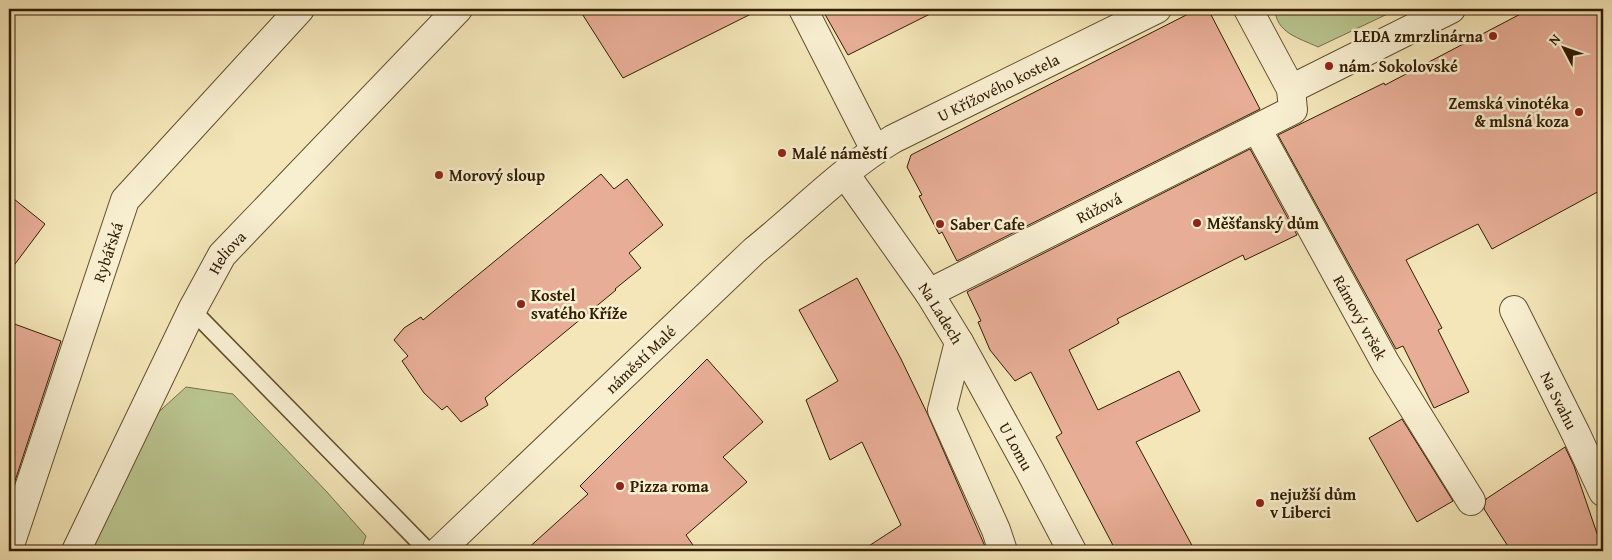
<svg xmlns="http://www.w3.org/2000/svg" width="1612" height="560" font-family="'Gentium Book Plus',serif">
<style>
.green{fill:#bac58f;stroke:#767148}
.building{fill:#e7ad96;stroke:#321d00}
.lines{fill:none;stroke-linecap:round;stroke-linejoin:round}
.service-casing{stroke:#624f2e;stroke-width:19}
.minor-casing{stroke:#624f2e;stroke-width:30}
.service{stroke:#f8efd1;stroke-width:16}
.minor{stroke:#f8efd1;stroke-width:28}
.poi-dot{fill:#8f2418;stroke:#f8efd1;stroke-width:2}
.labels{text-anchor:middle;stroke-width:5;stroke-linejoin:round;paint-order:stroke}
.poi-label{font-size:16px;font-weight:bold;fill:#321d00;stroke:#f8efd1;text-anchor:start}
.street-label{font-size:16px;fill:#321d00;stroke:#f8efd1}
</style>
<rect width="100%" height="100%" fill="#f4e6b8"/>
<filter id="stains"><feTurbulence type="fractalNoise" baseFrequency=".004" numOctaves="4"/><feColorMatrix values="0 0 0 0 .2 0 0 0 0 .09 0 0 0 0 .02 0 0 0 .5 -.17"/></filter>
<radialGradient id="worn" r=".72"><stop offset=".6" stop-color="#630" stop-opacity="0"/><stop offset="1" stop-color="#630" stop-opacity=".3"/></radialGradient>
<!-- green -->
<g class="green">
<path d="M1275,9H1398L1318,47C1299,38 1276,33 1275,9Z"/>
<path d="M186,387L233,394L327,492L366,536L361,551H90L151,419Z"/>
</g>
<!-- building -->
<g class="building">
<path d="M579,9H761L623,78Z"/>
<path d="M822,9H940L848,55Z"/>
<path d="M1198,9H1208L1260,109L957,261L942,232L939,234L919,196L922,195L907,167L911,155Z"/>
<path d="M1530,9H1603V189L1492,249L1478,224L1406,260L1442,328L1438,330L1469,392L1434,408L1403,346L1396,349L1278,135L1384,83L1385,85Z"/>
<path d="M1250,149L1297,235L1245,260L1243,255L1117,319L1119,323L1069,350L1098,410L1179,371L1200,411L1136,442L1195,551H1116L1056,437L1062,433L1031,372L1015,381L990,350L978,322L981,321L967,292Z"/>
<path d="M601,174L614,189L627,179L663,225L629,253L641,268L615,289L616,290L485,398L488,405L461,422L447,406L442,410L424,393L402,361L408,356L394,340L404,328L421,317L423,320Z"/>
<path d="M9,195L45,224L9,272Z"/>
<path d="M857,278L901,359L928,415L987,551H861L901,525L862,442L830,460L806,400L838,381L799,310Z"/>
<path d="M9,322L61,341L9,499Z"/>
<path d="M707,359L763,422L723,457L747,482L686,535L697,551H525L588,494L580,486Z"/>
<path d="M1402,419L1453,501L1417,522L1369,438Z"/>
<path d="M1565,447L1574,466L1603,551H1511L1484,509L1486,499Z"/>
</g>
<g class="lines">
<!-- service casing -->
<g class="service-casing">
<path id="service" d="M192,310L428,551"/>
</g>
<!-- minor casing -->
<g class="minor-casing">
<g id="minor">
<path d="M803,9L875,150"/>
<path d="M1248,9L1291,89"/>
<path id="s1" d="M1257,129L1386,364L1471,501"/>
<path id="s2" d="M845,174L929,293L959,342L1030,471L1072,551"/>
<path id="s3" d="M929,293L1293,110L1291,89L1451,9"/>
<path id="s4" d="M1514,310L1576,434L1603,492"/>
<path d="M959,342L942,410L996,530L1003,551"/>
<path id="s5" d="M9,548L125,200L300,9"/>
<path id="s6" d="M76,551L192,310L222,255L458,9"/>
<path id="s7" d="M439,551L754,251C800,214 842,170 893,139L1157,9"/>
</g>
</g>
<!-- service -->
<use href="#service" class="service"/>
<!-- minor -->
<use href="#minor" class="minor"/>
</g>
<!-- markers -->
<g class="poi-dot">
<circle cx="1493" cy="36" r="5"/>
<circle cx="1329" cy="66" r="5"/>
<circle cx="1579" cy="112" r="5"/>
<circle cx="782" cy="153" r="5"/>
<circle cx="439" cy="175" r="5"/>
<circle cx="1197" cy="223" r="5"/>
<circle cx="940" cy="224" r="5"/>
<circle cx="521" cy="304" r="5"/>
<circle cx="620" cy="486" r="5"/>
<circle cx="1260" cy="503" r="5"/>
</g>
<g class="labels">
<!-- poi labels -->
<g class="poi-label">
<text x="1483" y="42" text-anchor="end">LEDA zmrzlinárna</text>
<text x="1339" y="72">nám. Sokolovské</text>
<text x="1569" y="109" text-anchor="end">Zemská vinotéka<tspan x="1569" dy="18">&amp; mlsná koza</tspan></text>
<text x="792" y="159">Malé náměstí</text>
<text x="449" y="181">Morový sloup</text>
<text x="1207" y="229">Měšťanský dům</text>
<text x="950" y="230">Saber Cafe</text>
<text x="531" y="301">Kostel<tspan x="531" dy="18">svatého Kříže</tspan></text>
<text x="630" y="492">Pizza roma</text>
<text x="1270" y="500">nejužší dům<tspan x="1270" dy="18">v Liberci</tspan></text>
</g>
<!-- street labels -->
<g class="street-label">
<text dy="6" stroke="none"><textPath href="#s7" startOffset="731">U Křížového kostela</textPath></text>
<text dy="6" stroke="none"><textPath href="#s3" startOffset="190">Růžová</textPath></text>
<text dy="6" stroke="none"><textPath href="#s5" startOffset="312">Rybářská</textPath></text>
<text dy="6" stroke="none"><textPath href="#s6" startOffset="335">Heliova</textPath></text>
<text dy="6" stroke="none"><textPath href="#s2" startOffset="169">Na Ladech</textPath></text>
<text dy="6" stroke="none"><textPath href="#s1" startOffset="215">Rámový vršek</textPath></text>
<text dy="6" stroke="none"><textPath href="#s7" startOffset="278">náměstí Malé</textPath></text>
<text dy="6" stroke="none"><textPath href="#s4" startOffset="101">Na Svahu</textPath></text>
<text dy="6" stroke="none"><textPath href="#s2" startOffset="322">U Lomu</textPath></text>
</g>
</g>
<!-- margin -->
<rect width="1612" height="560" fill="none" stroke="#f4e6b8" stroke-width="30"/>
<rect x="10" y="10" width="1592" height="540" fill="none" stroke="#321d00" stroke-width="2.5"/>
<rect x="15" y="15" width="1582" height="530" fill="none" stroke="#321d00"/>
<!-- north arrow -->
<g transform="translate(1564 48) rotate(311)" stroke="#f8efd1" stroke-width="4" paint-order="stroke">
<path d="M0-4L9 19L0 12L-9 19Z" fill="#321d00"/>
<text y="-8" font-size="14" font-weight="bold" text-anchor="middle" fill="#321d00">N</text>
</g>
<rect width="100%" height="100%" filter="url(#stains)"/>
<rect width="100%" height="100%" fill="url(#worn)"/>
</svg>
